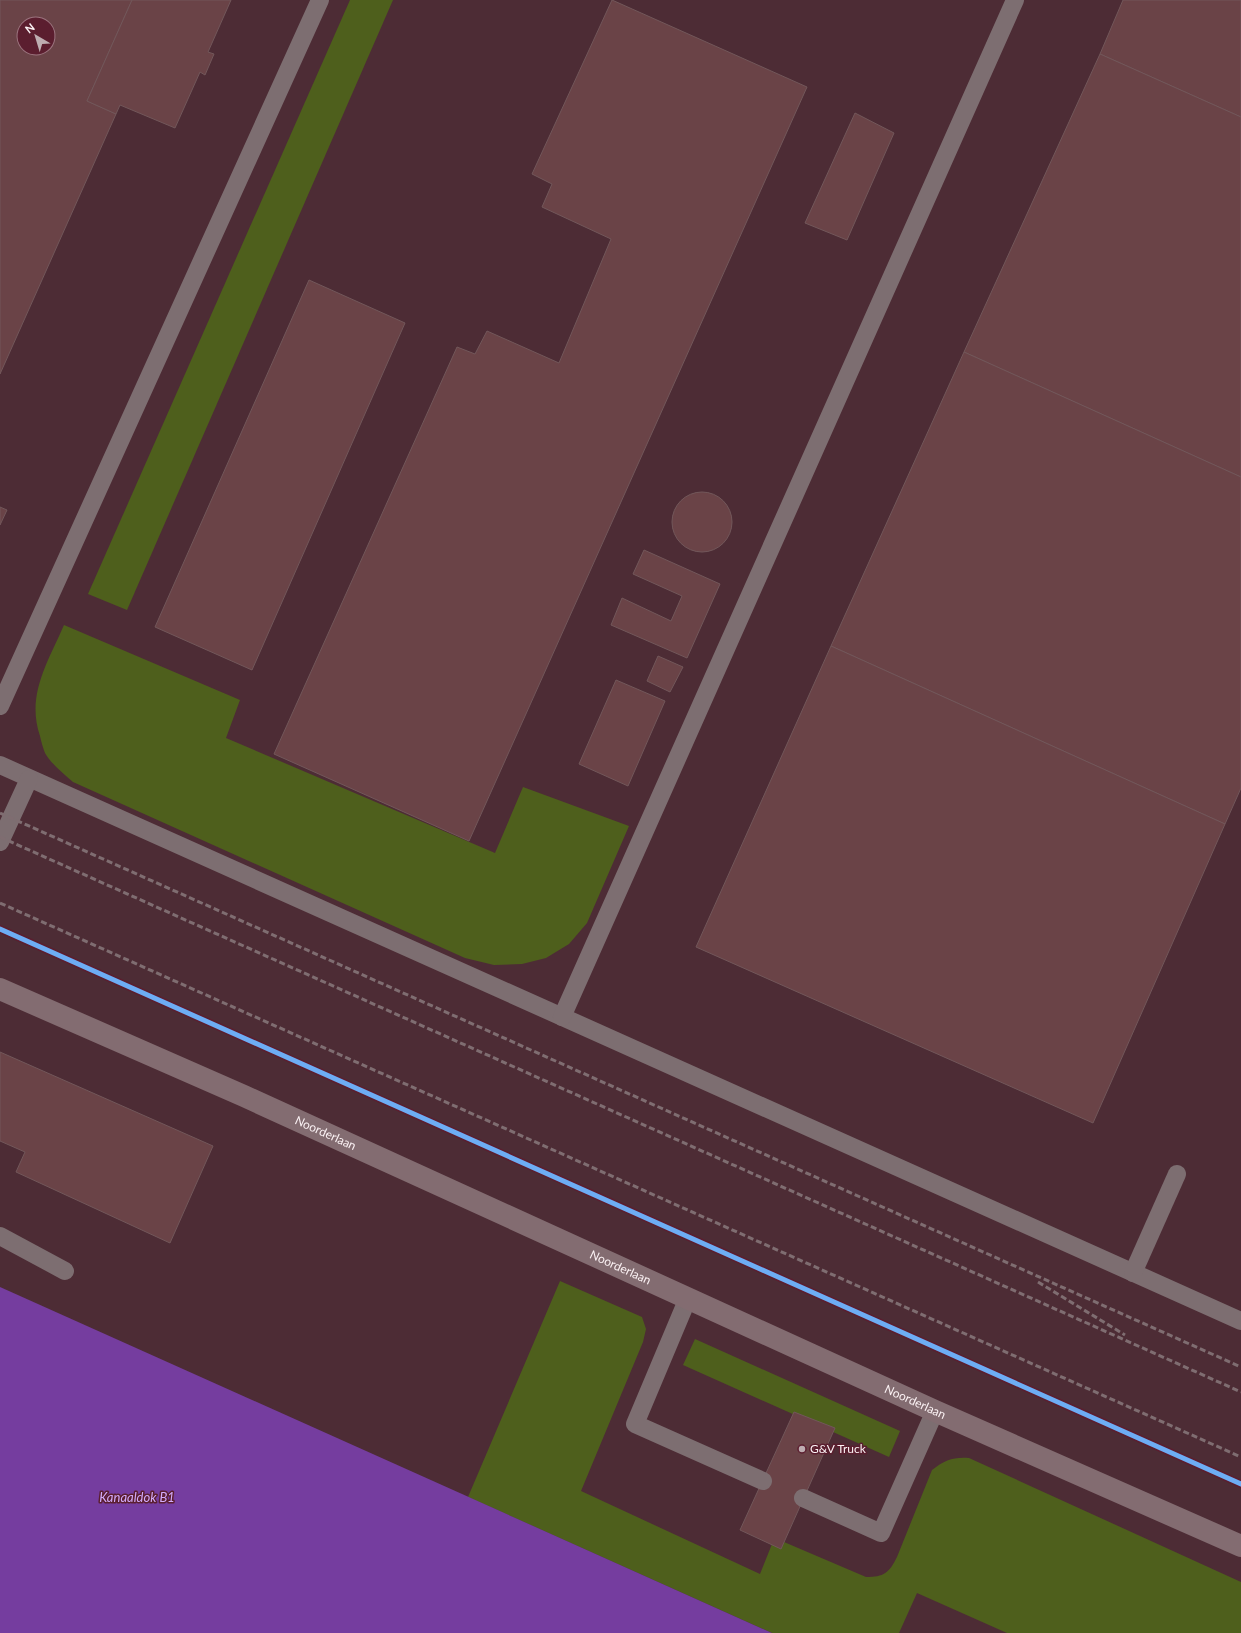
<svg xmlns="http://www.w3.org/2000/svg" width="1241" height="1633" font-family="Lato,sans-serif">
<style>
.green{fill:#4e5f1c}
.water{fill:#753d9f}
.building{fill:#6a4347;stroke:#72575a;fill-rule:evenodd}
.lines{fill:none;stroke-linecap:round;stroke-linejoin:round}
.lane{stroke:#7d6e71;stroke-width:18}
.primary{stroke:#836c71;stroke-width:22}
.rail{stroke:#7f6d71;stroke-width:3;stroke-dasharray:6 3;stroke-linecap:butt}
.cycleway-casing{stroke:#5b1e2f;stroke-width:8}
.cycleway{stroke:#6dadf4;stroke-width:5}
.poi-dot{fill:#beadb1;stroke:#5b1e2f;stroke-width:1.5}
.labels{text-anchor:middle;stroke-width:3;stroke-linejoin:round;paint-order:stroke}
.street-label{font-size:12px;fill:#fbf2f4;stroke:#5b1e2f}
.poi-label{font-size:12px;fill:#fbf2f4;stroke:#5b1e2f;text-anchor:start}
.water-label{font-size:13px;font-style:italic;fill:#d2abfc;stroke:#5b1e2f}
</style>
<rect width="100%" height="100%" fill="#4d2c35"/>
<!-- green -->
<g class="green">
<path d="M350,0H393L127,610L88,594Z"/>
<path d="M64,625L240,700L226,738L495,853L523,787L629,826L587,923L569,944L546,958L522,964L494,965L465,958L73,782C63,773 52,765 45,753C43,748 41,741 40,736C26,695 48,662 64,625Z"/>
<path d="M560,1281L642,1317L646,1329L643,1342L581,1491L760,1574L772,1544L784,1542L866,1577C884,1577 889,1573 897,1557L932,1470C945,1460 953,1457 969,1458L1241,1582V1633H1007L917,1593L899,1633H772L468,1497Z"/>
<path d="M695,1339L900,1431L889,1457L683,1365Z"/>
</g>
<!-- water -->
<path class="water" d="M0,1287L772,1633H0Z"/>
<!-- building -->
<g class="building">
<path d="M0,0H132L87,101L116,114L0,374ZM24,24H48V48H24Z"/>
<path d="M132,0H231L208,52L214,54L205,75L200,72L175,128L120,105L116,114L87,101Z"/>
<path d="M612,0L807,87L469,841L274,754L457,347L475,354L487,331L559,363L611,239L542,207L552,184L532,174Z"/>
<path d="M1123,0H1241V117L1100,54Z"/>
<path d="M1100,54L1241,117V477L964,352Z"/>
<path d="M855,113L894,133L847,240L805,223Z"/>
<path d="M309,280L405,323L252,670L155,627Z"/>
<path d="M964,352L1241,477V788L1225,824L831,646Z"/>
<circle cx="702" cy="522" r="30"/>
<path d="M0,507L7,510L0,525Z"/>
<path d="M644,550L720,584L687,658L611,625L622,598L671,621L682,596L633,574Z"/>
<path d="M831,646L1225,824L1093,1123L696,947Z"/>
<path d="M658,656L683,667L670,692L647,681Z"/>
<path d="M616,680L665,701L628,786L579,764Z"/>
<path d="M0,1052L213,1146L170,1243L16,1172L25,1152L0,1141Z"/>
<path d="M794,1412L835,1428L781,1549L740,1530Z"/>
</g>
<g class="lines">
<!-- lane -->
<g class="lane">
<path d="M0,706L320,0"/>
<path d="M0,765L1241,1321"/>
<path d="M0,842L29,779"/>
<path d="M562,1017L1015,0"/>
<path d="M0,1236L65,1271"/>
<path d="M1133,1273L1177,1174"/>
<path d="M688,1298L635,1424L763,1481"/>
<path d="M803,1498L881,1533L935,1411"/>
</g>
<!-- primary -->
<path class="primary" id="s1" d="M0,989L244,1096L935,1411L1241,1546"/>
<!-- rail -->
<g class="rail">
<path d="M0,813L1241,1367"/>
<path d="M0,837L1241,1392"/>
<path d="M0,903L1241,1457"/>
<path d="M1038,1282L1125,1335"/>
</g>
<!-- cycleway casing -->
<g class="cycleway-casing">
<path id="cycleway" d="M0,929L1241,1484"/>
</g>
<!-- cycleway -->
<use href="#cycleway" class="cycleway"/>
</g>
<!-- markers -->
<circle class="poi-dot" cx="802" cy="1449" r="4"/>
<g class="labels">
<!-- street labels -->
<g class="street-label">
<text dy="4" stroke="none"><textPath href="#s1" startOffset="356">Noorderlaan</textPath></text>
<text dy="4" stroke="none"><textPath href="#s1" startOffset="680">Noorderlaan</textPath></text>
<text dy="4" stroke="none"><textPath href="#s1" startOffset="1004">Noorderlaan</textPath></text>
</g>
<!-- poi labels -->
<g class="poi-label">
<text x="810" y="1453">G&amp;V Truck</text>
</g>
<!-- water labels -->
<g class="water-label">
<text x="137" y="1502">Kanaaldok B1</text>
</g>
</g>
<!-- north arrow -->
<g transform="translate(36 36) rotate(322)"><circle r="19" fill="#5b1e2f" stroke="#9b737e"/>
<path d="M0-3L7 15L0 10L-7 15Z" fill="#beadb1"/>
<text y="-6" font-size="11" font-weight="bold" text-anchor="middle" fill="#fbf2f4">N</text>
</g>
</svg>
